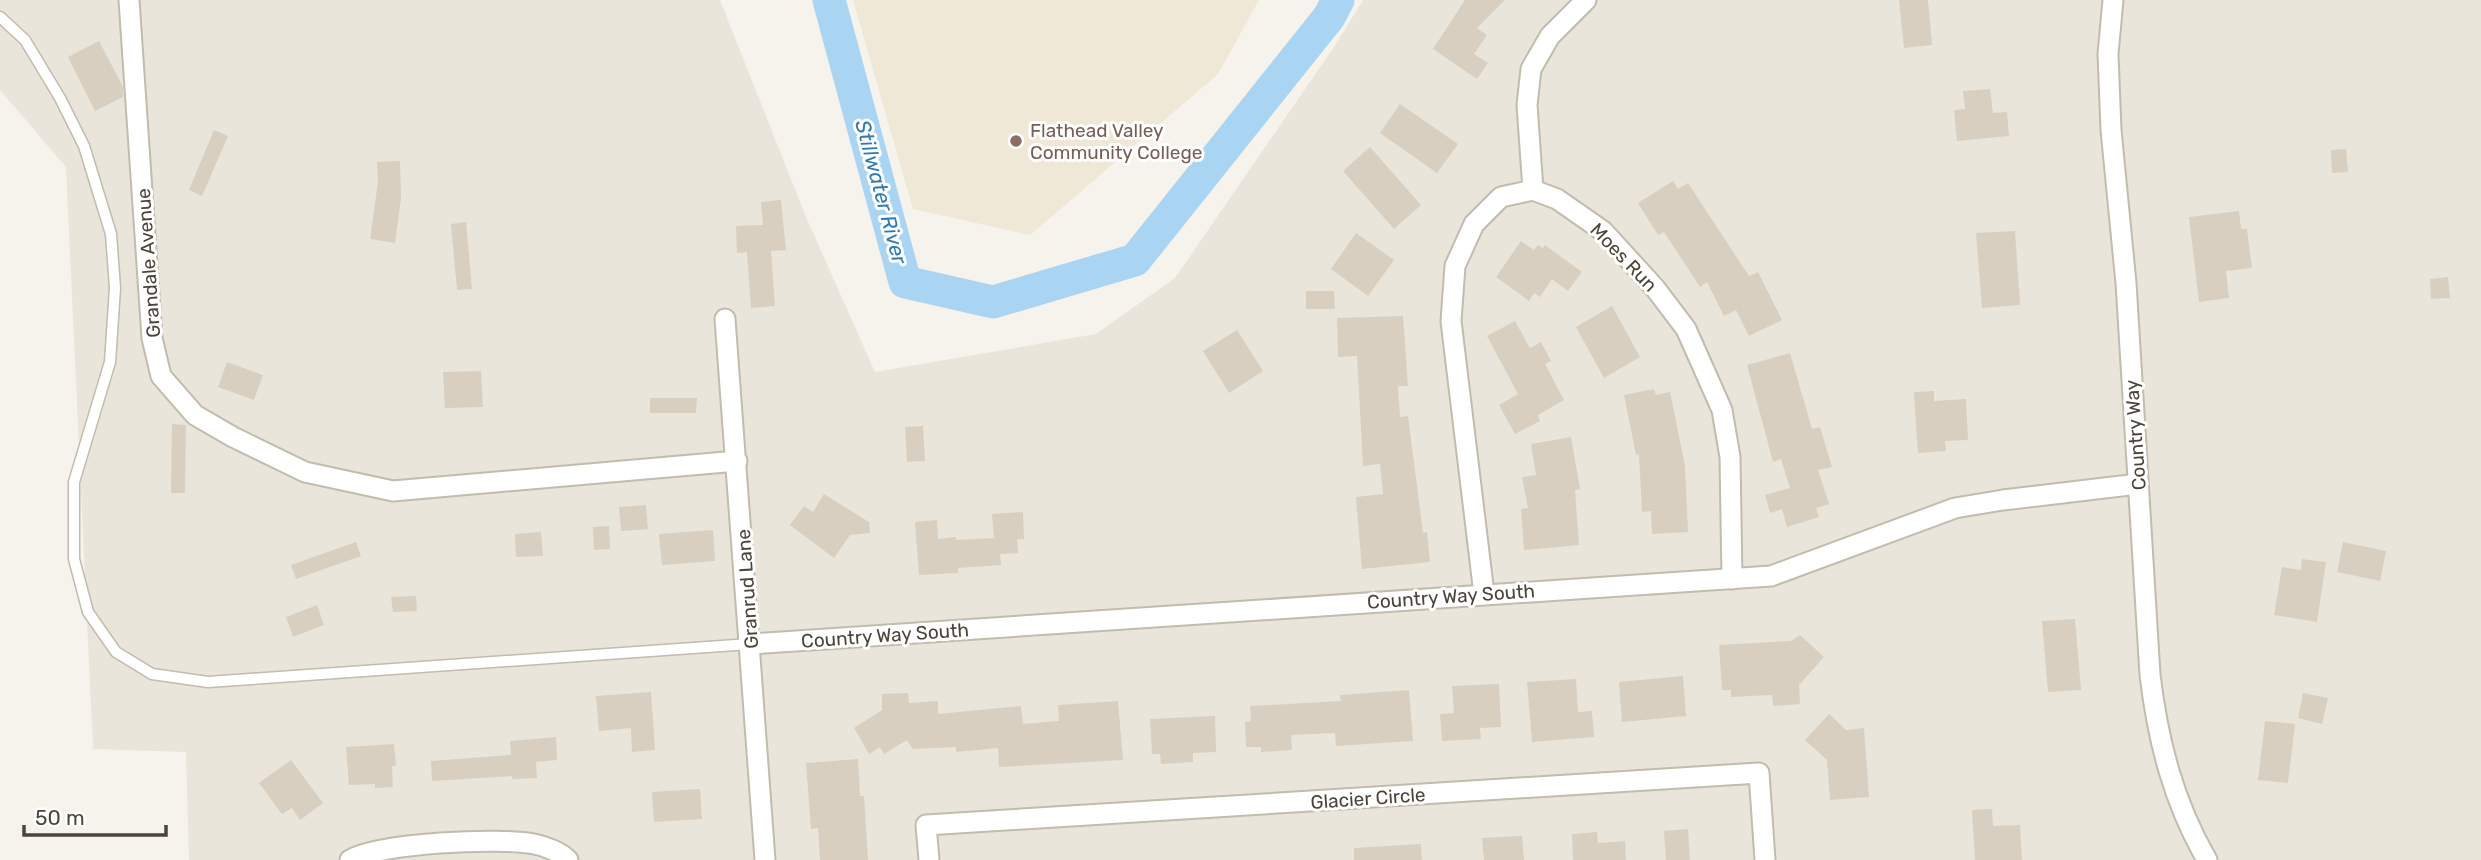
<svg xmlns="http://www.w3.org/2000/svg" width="2481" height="860" font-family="Rubik,sans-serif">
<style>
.residential{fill:#eae5da}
.education{fill:#efe8d6}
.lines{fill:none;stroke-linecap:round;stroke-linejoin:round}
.river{stroke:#a9d4f2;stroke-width:33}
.building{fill:#d8cfc1}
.lane-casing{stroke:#c2bbae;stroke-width:13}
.street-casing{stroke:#c2bbae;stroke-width:23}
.lane{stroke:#fff;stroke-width:10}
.street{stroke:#fff;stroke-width:19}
.education-dot{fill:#8d6e63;stroke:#fff;stroke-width:2.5}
.labels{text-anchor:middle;stroke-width:6;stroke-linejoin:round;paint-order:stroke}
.education-label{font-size:19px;fill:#785e54;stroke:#fff;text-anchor:start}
.street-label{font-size:19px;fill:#4b4439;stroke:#fff}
.water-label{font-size:21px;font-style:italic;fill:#2e7ab2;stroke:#fff}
</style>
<rect width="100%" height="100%" fill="#f6f3ec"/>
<!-- residential -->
<path class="residential" d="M0,0H720L806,217L875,372L1096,334L1175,278L1336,44L1363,0H2481V860H189L186,752L93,749L66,167L0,90Z"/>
<!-- education -->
<path class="education" d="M853,0H1259L1218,74L1030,235L913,209Z"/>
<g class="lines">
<!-- river -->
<path class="river" d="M829,0L905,282L993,302L1135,260L1329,17L1338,0"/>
</g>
<!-- building -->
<g class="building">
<path d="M1465,0H1505L1477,28L1487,35L1474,54L1488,63L1477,79L1433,49Z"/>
<path d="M1899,0H1928L1932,45L1904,48Z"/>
<path d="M99,41L123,87V97L95,111L68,57Z"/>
<path d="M1990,89L1993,113L2007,112L2009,136L1957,141L1954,110L1965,109L1963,91Z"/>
<path d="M1400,104L1458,144L1437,173L1380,133Z"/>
<path d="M214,130L228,136L202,196L189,190Z"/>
<path d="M1370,147L1421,205L1394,229L1343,171Z"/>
<path d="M2346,149L2348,172L2332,173L2331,150Z"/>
<path d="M400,161L401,199L395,243L370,239L378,182L377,162Z"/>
<path d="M1673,181L1678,189L1688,183L1749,276L1758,272L1782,320L1749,336L1736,310L1724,316L1707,282L1700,287L1664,232L1658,235L1638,203Z"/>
<path d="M781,200L786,250L771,251L775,306L751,308L747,252L737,253L736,226L763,225L761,202Z"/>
<path d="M2239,211L2241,229H2247L2252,268L2226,271L2229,298L2199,302L2189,217Z"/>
<path d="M466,222L472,289L457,290L451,224Z"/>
<path d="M2015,231L2020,305L1982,308L1976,233Z"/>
<path d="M1356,233L1394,260L1368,296L1331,269Z"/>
<path d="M1521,241L1534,250L1538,245L1543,248L1545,245L1582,272L1568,291L1552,279L1540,297L1534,293L1529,301L1496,277Z"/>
<path d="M2448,277L2450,298L2431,299L2430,279Z"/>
<path d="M1306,291H1334L1335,309H1306Z"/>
<path d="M1612,306L1640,357L1604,378L1576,327Z"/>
<path d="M1403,316L1408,386H1398L1400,417L1408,416L1423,533L1427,532L1430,562L1362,569L1356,497L1383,494L1380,464L1363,466L1357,356L1338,357L1337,318Z"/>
<path d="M1515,321L1530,348L1541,342L1551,361L1545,364L1564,400L1538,415L1540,421L1515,434L1499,405L1518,394L1487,336Z"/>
<path d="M1237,330L1263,371L1229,393L1203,351Z"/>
<path d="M1790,353L1812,429L1820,427L1832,467L1818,470L1829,504L1816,508L1819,517L1787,527L1782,509L1770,513L1765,495L1790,488L1781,459L1773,462L1747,365Z"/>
<path d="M227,362L263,375L254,400L218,387Z"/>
<path d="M481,371L483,407L445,408L443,372Z"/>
<path d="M1654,389L1656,395L1670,392L1685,466L1688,532L1652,534L1651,511L1642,512L1639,454L1636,455L1624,395Z"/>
<path d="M1934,391V401L1966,399L1968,440L1945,441L1946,451L1918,453L1914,392Z"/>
<path d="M650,398H697L696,413H650Z"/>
<path d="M172,424L186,425L185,493H171Z"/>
<path d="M923,426L925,461L907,462L905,427Z"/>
<path d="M1571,437L1580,489L1575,490L1579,545L1524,550L1521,509L1528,508L1522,477L1536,475L1531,444Z"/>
<path d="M824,494L869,522L870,533L850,535L834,558L790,525L804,506L813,512Z"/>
<path d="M646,505L648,529L621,531L619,507Z"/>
<path d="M1023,512L1024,539H1017L1018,553L1000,554L1001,565L958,568V573L919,575L915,522L937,520L938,539L956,537V540L994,538L992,514Z"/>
<path d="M609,526L610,549L594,550L593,527Z"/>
<path d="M713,530L715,561L662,565L659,534Z"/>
<path d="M541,532L543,556L516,557L515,534Z"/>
<path d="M356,542L361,556L296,579L291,565Z"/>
<path d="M2343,542L2386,551L2380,581L2337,572Z"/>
<path d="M2302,559L2326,562L2317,622L2274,615L2282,567L2301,570Z"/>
<path d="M416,596L417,611L393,612L391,597Z"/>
<path d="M317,605L324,625L293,637L286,617Z"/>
<path d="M2075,619L2081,690L2048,692L2042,621Z"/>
<path d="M1800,635L1824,657L1799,685L1800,704L1773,706L1772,695L1731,697V690H1722L1719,645L1791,641Z"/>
<path d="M1683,676L1686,716L1622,722L1619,682Z"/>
<path d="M1576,679L1578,712L1592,711L1594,737L1532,742L1527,682Z"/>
<path d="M1499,684L1501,727L1480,728L1481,739L1442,741L1440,714L1454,713L1452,686Z"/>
<path d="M1409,690L1413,741L1336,746L1335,733L1291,735L1292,750L1261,752V747H1246L1245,722L1251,721L1250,706L1341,701L1340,695Z"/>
<path d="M651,692L655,750L632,752L631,728L599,731L596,696Z"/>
<path d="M908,693L909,703L938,701V714L1021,706L1023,724L1059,721L1058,705L1118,701L1123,760L999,767L998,748L956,752V747L913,749L907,740L884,754L880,747L869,754L854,728L882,710V694Z"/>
<path d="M2303,693L2328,698L2322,724L2298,718Z"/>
<path d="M1829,714L1846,730L1864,728L1869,797L1830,800L1827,760L1805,740Z"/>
<path d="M1215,716L1216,752L1193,753V762L1161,764L1160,754H1152L1150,719Z"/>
<path d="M2265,721L2295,724L2288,783L2258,780Z"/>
<path d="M556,737L557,760L536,762L537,778L512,779V776L432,781L431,761L511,755L510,741Z"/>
<path d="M394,744L396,766H392L393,787L375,788V784L349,785L346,747Z"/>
<path d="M858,759L860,796H864L868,860H820L818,828L811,829L806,763Z"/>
<path d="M291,760L323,803L300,820L292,808L282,814L259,783Z"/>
<path d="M700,789L702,819L654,822L652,792Z"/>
<path d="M1992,809L1993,826L2020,825L2022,860H1975L1972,810Z"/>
<path d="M1688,829L1690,860H1666L1664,831Z"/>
<path d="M1597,832L1598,843L1625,841L1626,860H1573L1572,834Z"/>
<path d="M1522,836L1524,860H1484L1482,838Z"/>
<path d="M1421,844L1422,860H1354V848Z"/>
</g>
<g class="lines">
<!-- lane casing -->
<g class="lane-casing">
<path id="lane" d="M0,17L25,40L60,98L84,146L111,234L115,288L110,362L74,482V559L88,612L116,652L152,674L208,682L750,644"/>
</g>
<!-- street casing -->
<g class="street-casing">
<g id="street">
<path d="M129,0L152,338L161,376L195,415L233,437L305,472L393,491L737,461"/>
<path d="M2113,0L2108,54L2111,130L2126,283L2150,675C2158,741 2173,801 2207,860"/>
<path d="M1533,190L1527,105L1531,69L1550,36L1586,0"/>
<path d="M725,319L765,860"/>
<path d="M1484,594L1451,321L1455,266L1474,224L1501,197L1533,190L1557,199L1603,231L1655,288L1686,329L1722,410L1730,457L1732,579"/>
<path d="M751,644L1771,576L1955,508L2003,500L2138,484"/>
<path d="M350,860C379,843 500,837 534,844C545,846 560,852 568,860"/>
<path d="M929,860L926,825L1759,773L1765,860"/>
</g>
</g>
<!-- lane -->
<use href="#lane" class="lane"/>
<!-- street -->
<use href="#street" class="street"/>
</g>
<!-- markers -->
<circle class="education-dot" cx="1016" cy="141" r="7"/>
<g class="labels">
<!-- education labels -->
<g class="education-label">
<text x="1030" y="137">Flathead Valley<tspan x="1030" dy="22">Community College</tspan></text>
</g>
<!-- street labels -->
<g class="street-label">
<text transform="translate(1624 257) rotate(46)" y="7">Moes Run</text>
<text transform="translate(148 263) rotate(-94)" y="7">Grandale Avenue</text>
<text transform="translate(2135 435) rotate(-94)" y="7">Country Way</text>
<text transform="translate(747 589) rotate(-94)" y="7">Granrud Lane</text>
<text transform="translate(1451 596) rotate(-4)" y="7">Country Way South</text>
<text transform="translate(885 635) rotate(-4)" y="7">Country Way South</text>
<text transform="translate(1368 798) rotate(-4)" y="7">Glacier Circle</text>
</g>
<!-- water labels -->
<g class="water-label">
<text transform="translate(881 192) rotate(75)" y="7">Stillwater River</text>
</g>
</g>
<!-- scale -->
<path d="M24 825v10h142v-10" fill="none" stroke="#4b4439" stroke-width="3.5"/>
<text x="35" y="825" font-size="21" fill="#4b4439" stroke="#ffffff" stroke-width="5" paint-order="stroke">50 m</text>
</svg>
